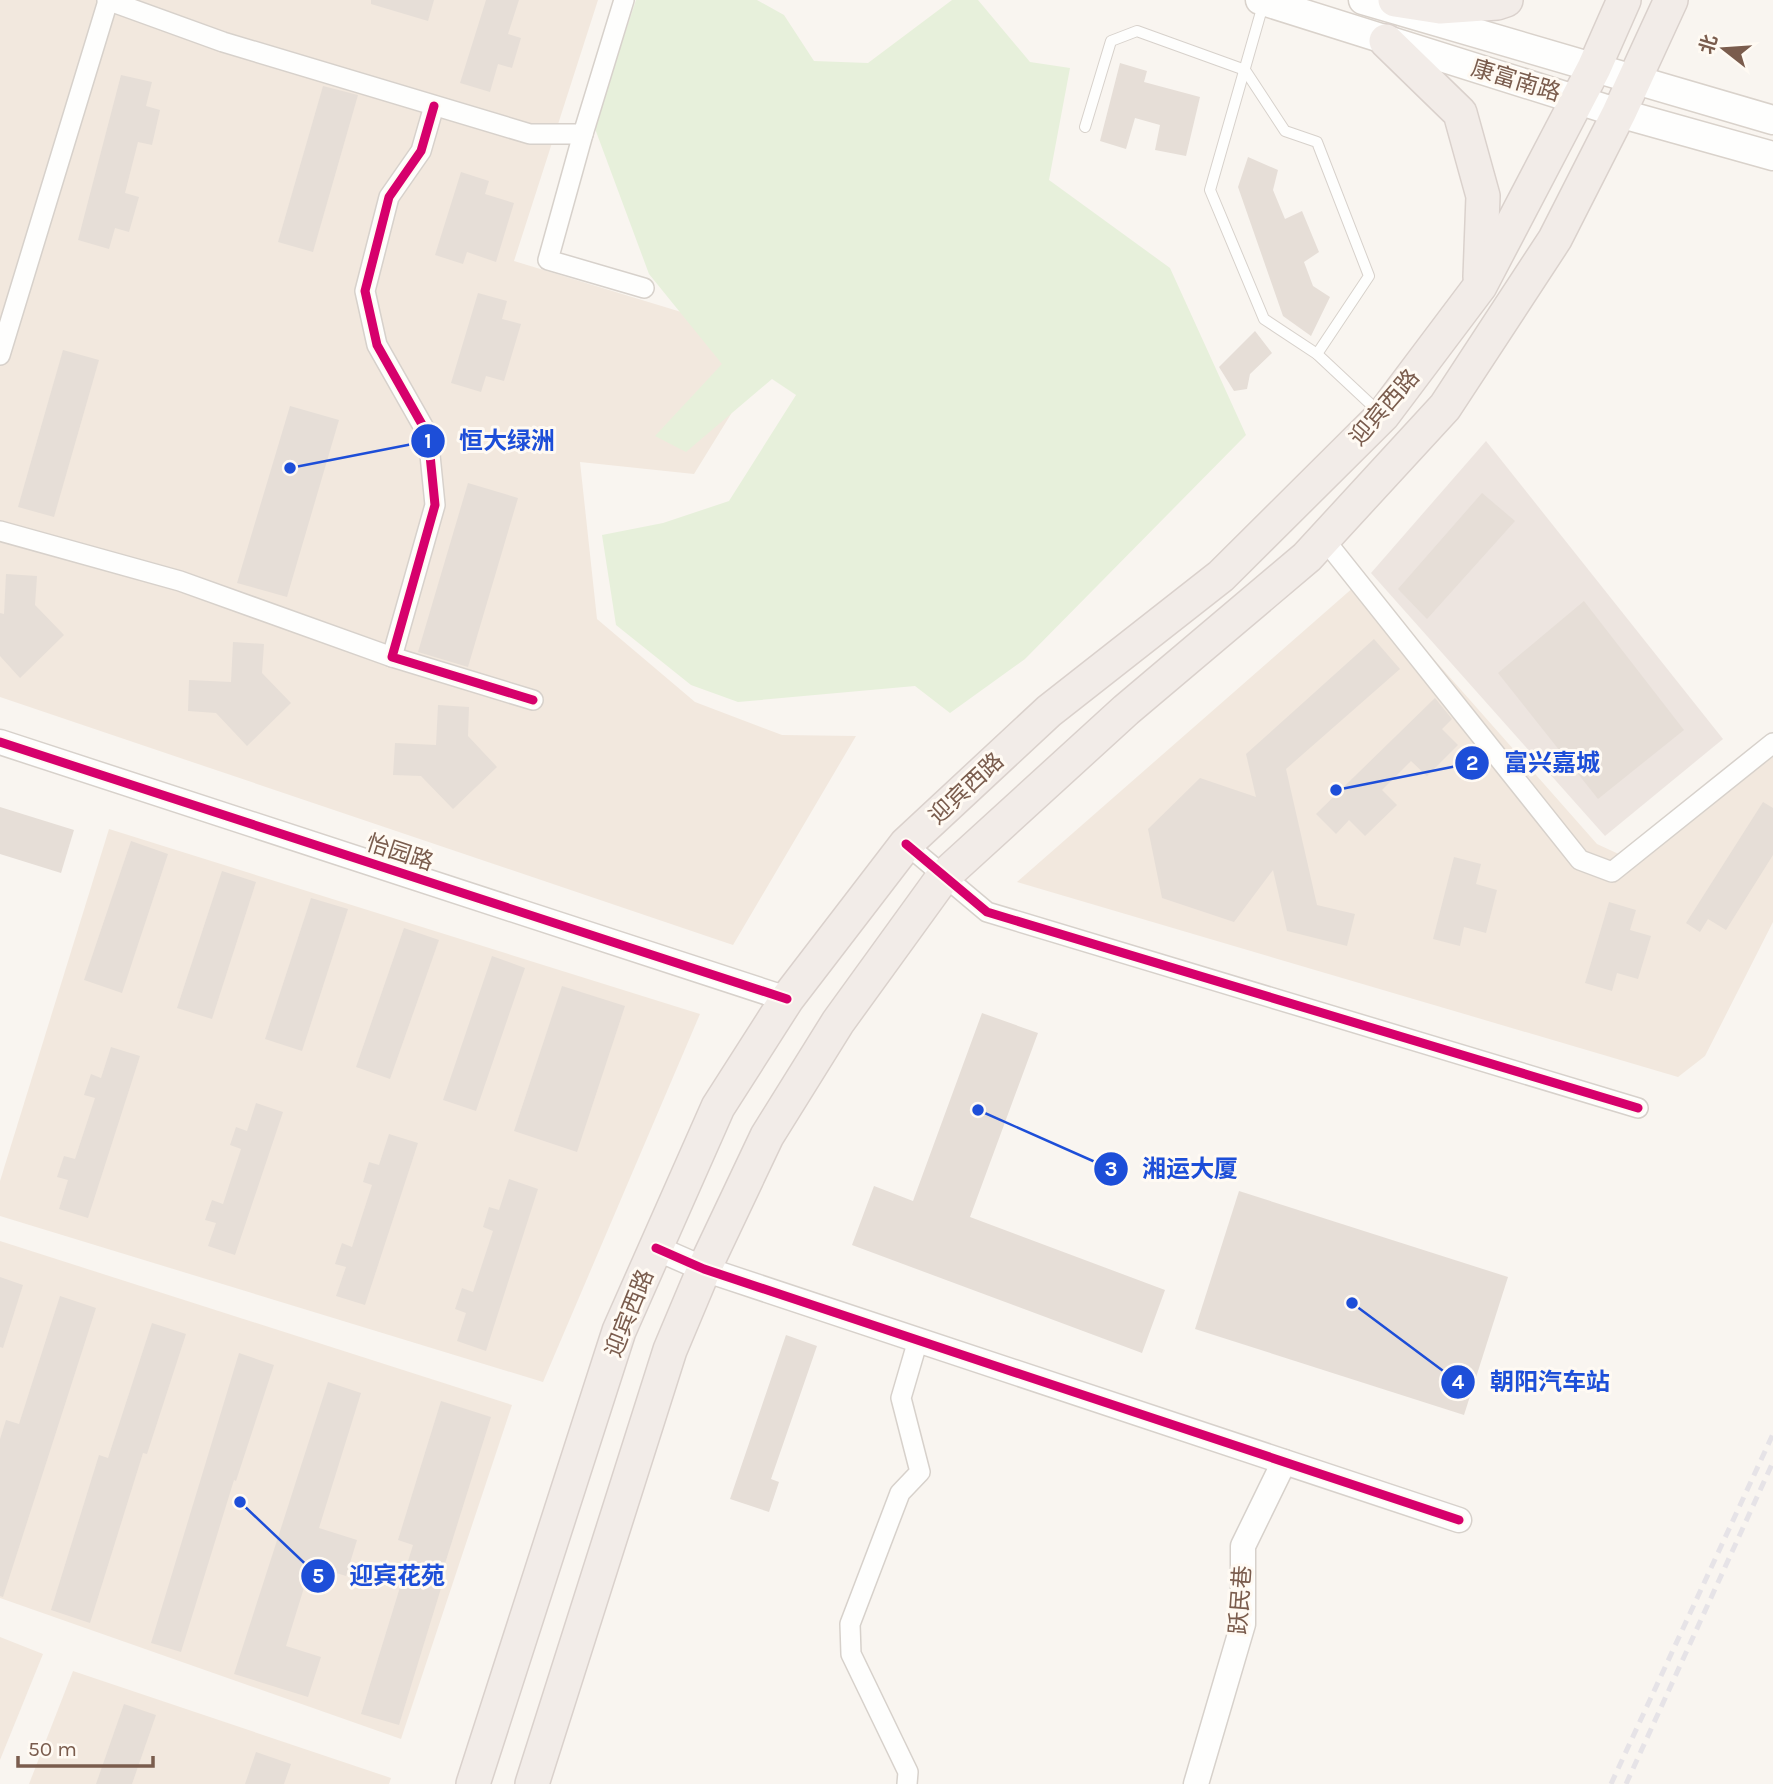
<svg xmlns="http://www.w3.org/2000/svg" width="1773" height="1784" font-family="Karla,'Noto Sans SC',sans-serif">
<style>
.residential{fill:#f2e8de}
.industrial{fill:#ede5e0}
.green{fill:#e7f0db}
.building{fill:#e6ded7}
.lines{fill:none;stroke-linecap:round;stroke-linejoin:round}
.service-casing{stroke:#d7d1cb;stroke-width:12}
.minor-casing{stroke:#d7d1cb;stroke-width:22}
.tertiary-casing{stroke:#d7d1cb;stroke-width:27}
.secondary-casing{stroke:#d9d2cb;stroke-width:31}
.trunk-casing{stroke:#dad1cc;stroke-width:36}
.service{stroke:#fefefd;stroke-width:10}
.minor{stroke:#fefefd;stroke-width:19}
.tertiary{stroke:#fefefd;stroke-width:24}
.secondary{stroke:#fefefd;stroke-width:28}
.trunk{stroke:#f2ece8;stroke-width:33}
.rail{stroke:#e6e3e7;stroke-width:5;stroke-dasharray:10 7;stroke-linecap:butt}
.cycleway-casing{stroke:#fffaf3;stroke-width:13}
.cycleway{stroke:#d6006c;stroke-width:9}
.labels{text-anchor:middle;stroke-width:6;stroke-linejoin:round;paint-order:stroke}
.street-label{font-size:23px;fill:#7a5c4d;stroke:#fffaf3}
.leader{fill:none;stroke:#1d4ed8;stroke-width:2.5}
.callout-dot{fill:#1d4ed8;stroke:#fffaf3;stroke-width:2.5}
.mark-label{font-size:21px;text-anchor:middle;font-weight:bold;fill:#fff}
.callout-label{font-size:24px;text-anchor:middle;font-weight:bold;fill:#1d4ed8;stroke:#fffaf3;stroke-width:6;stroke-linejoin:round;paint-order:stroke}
</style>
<rect width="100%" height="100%" fill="#f9f5f0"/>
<!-- residential -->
<g class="residential">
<path d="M0,0H598L514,261L776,341L694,474L580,462L597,619L695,702L782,735L856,736L733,945L0,697Z"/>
<path d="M1363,579L1597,844L1623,856L1773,735V922L1705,1056L1678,1077L1017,882Z"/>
<path d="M109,829L700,1014L543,1382L0,1216V1181Z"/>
<path d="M0,1241L512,1405L401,1739L0,1598Z"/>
<path d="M0,1637L43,1654L0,1760Z"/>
<path d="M73,1671L391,1778L389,1784H29Z"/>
</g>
<!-- industrial -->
<path class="industrial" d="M1486,441L1723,739L1605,836L1371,573Z"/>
<!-- green -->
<path class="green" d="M636,0H757L784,15L814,61L868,63L952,0H978L1030,62L1070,68L1049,180L1170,268L1246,435L1025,659L950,713L915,686L738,702L691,685L616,625L602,535L663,523L729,501L796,395L772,379L686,452L655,436L722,364L649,274L594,126Z"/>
<!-- building -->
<g class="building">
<path d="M371,0H434L428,21L371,4Z"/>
<path d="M486,0H519L508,34L521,38L512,68L498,64L490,92L460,83Z"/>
<path d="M1120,63L1147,71L1144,82L1200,97L1186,156L1155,150L1160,125L1135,118L1126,149L1100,141Z"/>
<path d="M121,75L152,82L146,106L160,110L152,145L138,142L125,193L139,197L129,232L115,228L109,249L78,240Z"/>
<path d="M323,86L358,95L313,252L278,242Z"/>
<path d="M1248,157L1278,170L1273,190L1285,219L1302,211L1319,252L1304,262L1313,286L1330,297L1311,336L1283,316L1238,187Z"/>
<path d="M461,172L489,181L485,194L514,203L496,262L467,252L463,264L435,255Z"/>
<path d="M478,293L507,301L502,319L521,324L504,381L486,376L481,392L451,383Z"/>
<path d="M1255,331L1272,353L1250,374L1247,389L1234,391L1219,367Z"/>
<path d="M63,350L99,360L54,517L18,507Z"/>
<path d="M290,406L339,420L287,597L237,583Z"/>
<path d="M468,483L518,498L468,667L418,652Z"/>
<path d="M1482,493L1515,521L1427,619L1398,589Z"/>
<path d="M6,574L37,576L35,605L64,635L20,678L0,656V613L4,614Z"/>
<path d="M1584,601L1684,730L1598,799L1498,673Z"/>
<path d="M1374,639L1400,669L1286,769L1317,905L1355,914L1347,946L1287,931L1273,870L1234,922L1162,898L1148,829L1200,778L1256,797L1246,754Z"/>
<path d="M233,642L264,644L262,673L291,703L247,746L216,713L188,711L189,680L231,682Z"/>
<path d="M1435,698L1452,719L1442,729L1458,745L1427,776L1411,761L1382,790L1397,805L1365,836L1349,820L1336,834L1316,814Z"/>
<path d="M438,705L469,707L468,736L497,767L453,809L421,776L393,775L395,743L436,745Z"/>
<path d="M1763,802L1773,808V855L1726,930L1708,919L1700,932L1686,923Z"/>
<path d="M0,807L74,830L61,873L0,854Z"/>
<path d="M131,841L168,854L122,993L84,980Z"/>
<path d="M1454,857L1481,864L1476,884L1497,890L1486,933L1464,927L1460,946L1433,939Z"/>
<path d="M222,871L256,882L212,1019L177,1008Z"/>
<path d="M311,898L348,909L302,1051L265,1039Z"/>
<path d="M1609,902L1636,910L1630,930L1651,936L1638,979L1617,973L1612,991L1585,983Z"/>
<path d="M404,928L439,940L390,1079L356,1067Z"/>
<path d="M492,956L525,968L476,1111L443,1100Z"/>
<path d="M562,986L625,1006L577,1152L514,1131Z"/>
<path d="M982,1013L1038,1033L970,1217L1165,1290L1142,1353L852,1245L874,1186L913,1201Z"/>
<path d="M111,1047L140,1056L88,1218L59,1209L68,1180L57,1177L64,1156L75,1159L95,1098L84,1095L91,1074L101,1078Z"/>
<path d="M256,1103L283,1112L235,1255L208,1246L216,1223L205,1220L212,1200L223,1204L241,1149L230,1145L236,1127L247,1131Z"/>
<path d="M389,1134L418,1143L365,1305L336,1296L346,1267L335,1264L342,1243L352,1247L372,1185L363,1182L369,1162L379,1165Z"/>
<path d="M509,1179L538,1189L486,1351L457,1341L466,1313L455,1309L462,1288L473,1292L493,1231L483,1227L489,1207L499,1210Z"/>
<path d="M1239,1191L1508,1277L1464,1415L1195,1329Z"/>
<path d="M0,1277L23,1285L3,1348L0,1347Z"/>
<path d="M60,1296L96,1308L3,1597L0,1596V1439L6,1420L19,1424Z"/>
<path d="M152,1323L186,1334L147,1454L143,1453L90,1623L51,1610L99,1455L108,1458Z"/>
<path d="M786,1335L817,1346L771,1479L779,1482L769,1512L730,1499Z"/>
<path d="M239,1353L274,1365L236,1481L234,1480L181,1652L151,1643Z"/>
<path d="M328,1382L361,1393L319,1528L357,1540L346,1576L311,1565L286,1646L321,1657L308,1697L234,1674Z"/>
<path d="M441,1401L491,1417L443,1570L446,1572L399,1725L361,1714L413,1545L398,1540Z"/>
<path d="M124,1704L156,1715L132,1784H96Z"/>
<path d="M256,1752L291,1764L284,1784H245Z"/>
</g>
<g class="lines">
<!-- service casing -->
<g class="service-casing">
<g id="service">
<path d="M1263,5L1210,190L1264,319L1317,354L1380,413"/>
<path d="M1085,127L1111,41L1137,31L1245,70L1285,131L1317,142L1369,276L1317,354"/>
</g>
</g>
<!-- minor casing -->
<g class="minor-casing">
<g id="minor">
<path d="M107,0L223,42L530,134H583L624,0"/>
<path d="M434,106L421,151L389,197L365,291L377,345L428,435L435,505L392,657L533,700"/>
<path d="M583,134L548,260L644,288"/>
<path d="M0,355L108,1"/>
<path d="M0,531L180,581L392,657"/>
<path d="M1324,539L1580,860L1612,872L1773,743"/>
<path d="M906,844L987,912L1638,1108"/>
<path d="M907,1784L908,1772L851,1654L850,1624L900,1493L920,1472L901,1398L918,1340"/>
</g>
</g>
<!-- tertiary casing -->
<g class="tertiary-casing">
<g id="tertiary">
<path d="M0,742L787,999"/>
<path d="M656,1248L704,1269L1459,1520"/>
<path d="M1196,1784L1243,1624V1546L1284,1462"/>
</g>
</g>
<!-- secondary casing -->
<g class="secondary-casing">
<g id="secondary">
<path d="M1260,0L1619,113L1773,156"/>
<path d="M1363,0L1773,120"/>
</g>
</g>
<!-- trunk casing -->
<g class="trunk-casing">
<g id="trunk">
<path d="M1395,0L1440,7L1497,3L1506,0"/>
<path d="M1386,41L1460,113L1483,196L1480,277"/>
<path d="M473,1784L619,1331L718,1107L787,999L906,844L1049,711L1221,576L1383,415L1480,286L1594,68L1624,0"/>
<path d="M532,1784L670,1350L704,1269L767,1136L838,1022L943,877L1126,710L1307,557L1445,407L1555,239L1619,113L1671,0"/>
</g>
</g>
<!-- service -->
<use href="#service" class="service"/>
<!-- minor -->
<use href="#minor" class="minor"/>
<!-- tertiary -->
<use href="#tertiary" class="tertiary"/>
<!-- secondary -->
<use href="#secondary" class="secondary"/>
<!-- trunk -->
<use href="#trunk" class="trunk"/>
<!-- rail -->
<g class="rail">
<path d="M1611,1784L1773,1434"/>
<path d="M1626,1784L1773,1462"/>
</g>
<!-- cycleway casing -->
<g class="cycleway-casing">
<g id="cycleway">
<path d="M434,106L421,151L389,197L365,291L377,345L428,435L435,505L392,657L533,700"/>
<path d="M0,742L787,999"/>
<path d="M906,844L987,912L1638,1108"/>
<path d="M656,1248L704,1269L1459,1520"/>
</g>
</g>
<!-- cycleway -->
<use href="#cycleway" class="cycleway"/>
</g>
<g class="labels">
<!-- street labels -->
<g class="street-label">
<text transform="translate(1516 80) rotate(17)" y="8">康富南路</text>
<text transform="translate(1384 407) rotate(-49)" y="8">迎宾西路</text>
<text transform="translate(966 788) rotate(-43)" y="8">迎宾西路</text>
<text transform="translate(400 852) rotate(18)" y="8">怡园路</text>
<text transform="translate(629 1313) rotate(-68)" y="8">迎宾西路</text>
<text transform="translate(1240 1600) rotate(-86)" y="8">跃民巷</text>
</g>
</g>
<!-- callouts -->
<path class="leader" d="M290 468L428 441M1336 790L1472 763M978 1110L1111 1169M1352 1303L1458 1382M240 1502L318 1576"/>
<g class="callout-dot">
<circle cx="290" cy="468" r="7"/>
<circle cx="1336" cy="790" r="7"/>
<circle cx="978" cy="1110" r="7"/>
<circle cx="1352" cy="1303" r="7"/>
<circle cx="240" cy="1502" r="7"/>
<circle cx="428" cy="441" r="18"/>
<circle cx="1472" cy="763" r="18"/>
<circle cx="1111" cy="1169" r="18"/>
<circle cx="1458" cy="1382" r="18"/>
<circle cx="318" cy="1576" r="18"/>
</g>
<g class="mark-label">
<text x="428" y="448">1</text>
<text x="1472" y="770">2</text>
<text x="1111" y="1176">3</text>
<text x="1458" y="1389">4</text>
<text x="318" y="1583">5</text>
</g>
<g class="callout-label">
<text x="507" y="449">恒大绿洲</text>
<text x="1552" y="771">富兴嘉城</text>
<text x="1190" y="1177">湘运大厦</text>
<text x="1550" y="1390">朝阳汽车站</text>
<text x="397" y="1584">迎宾花苑</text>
</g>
<!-- north arrow -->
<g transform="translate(1724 49) rotate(287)" stroke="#fffaf3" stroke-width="5" paint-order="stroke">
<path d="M0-5L12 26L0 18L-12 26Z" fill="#7a5c4d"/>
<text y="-10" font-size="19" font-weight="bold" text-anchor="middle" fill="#7a5c4d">北</text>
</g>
<!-- scale -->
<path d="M18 1756v10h135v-10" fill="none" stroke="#7a5c4d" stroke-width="3.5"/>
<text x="28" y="1756" font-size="21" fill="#7a5c4d" stroke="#fffaf3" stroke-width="5" paint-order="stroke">50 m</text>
</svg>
